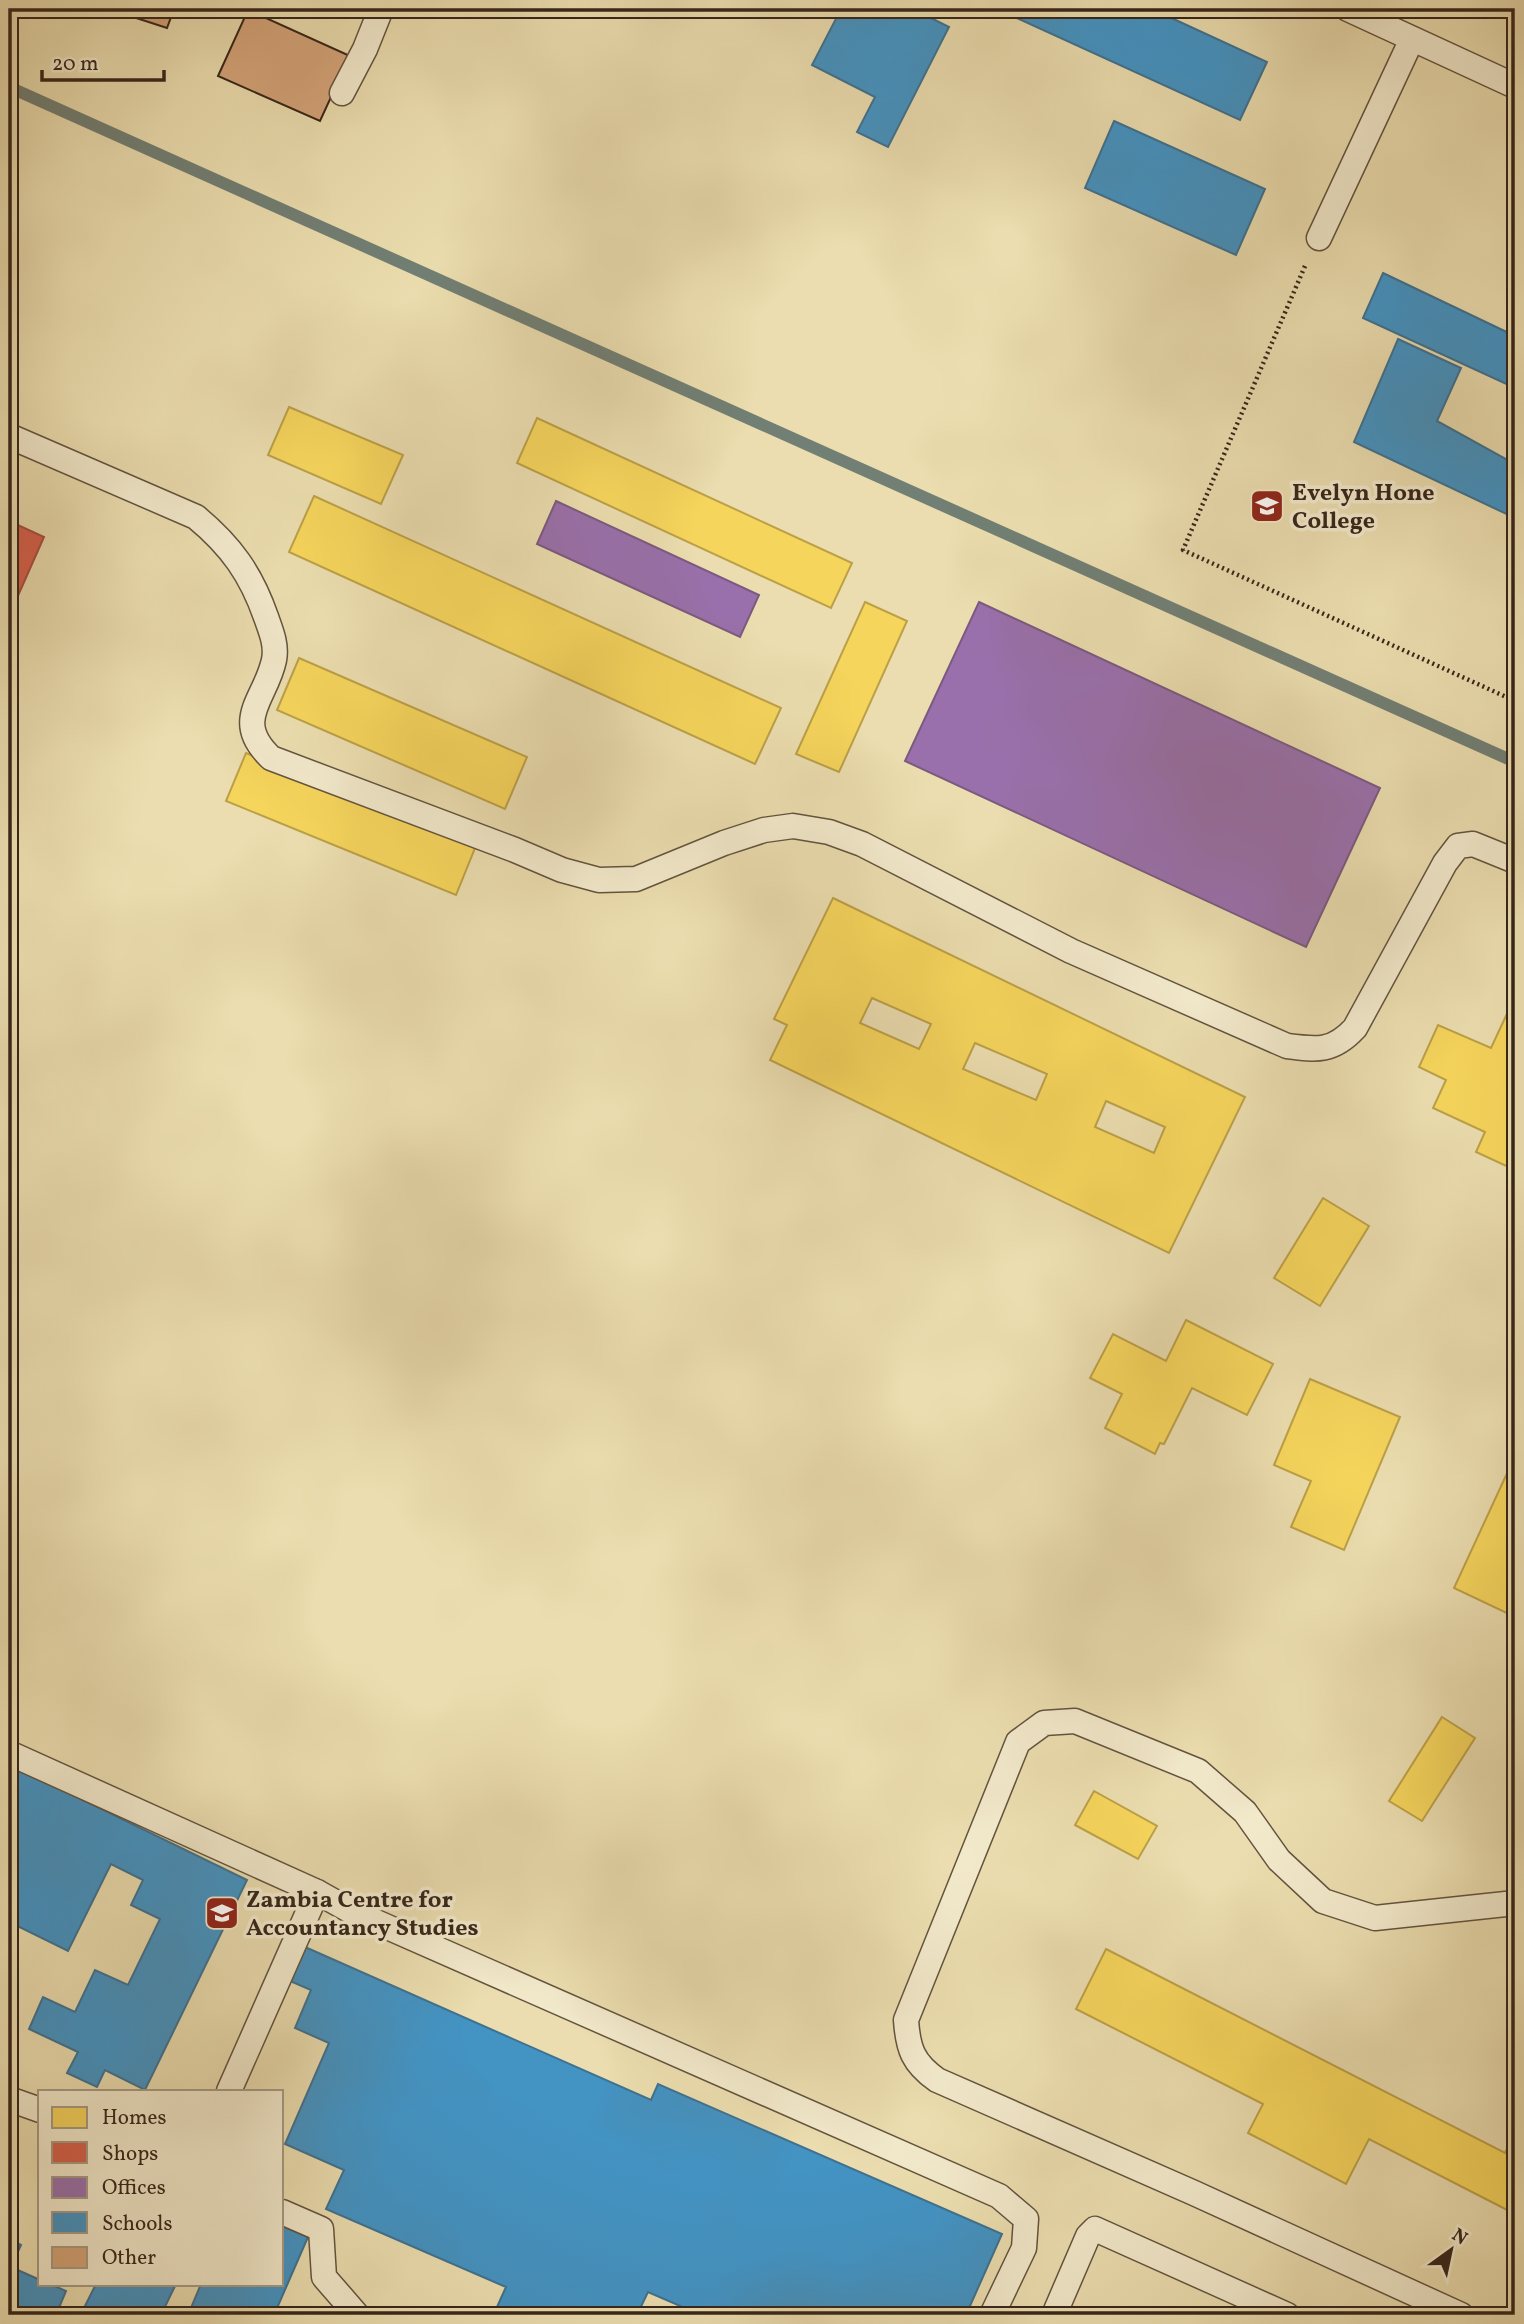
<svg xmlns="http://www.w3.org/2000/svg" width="1524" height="2324" font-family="Vollkorn,serif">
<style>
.homes{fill:#f6d55c;stroke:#bca048;stroke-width:2;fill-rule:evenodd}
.shops{fill:#d6604d;stroke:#a64f3e;stroke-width:2}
.offices{fill:#9970ab;stroke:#7b5a80;stroke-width:2}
.schools{fill:#4393c3;stroke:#3f7290;stroke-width:2}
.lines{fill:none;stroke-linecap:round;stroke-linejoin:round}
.stream{stroke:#717f74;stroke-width:12}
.building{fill:#d4a479;stroke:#36261a;stroke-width:2}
.service-casing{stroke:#63543f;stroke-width:27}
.path{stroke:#36261a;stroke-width:4.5;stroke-dasharray:2 3.5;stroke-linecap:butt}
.service{stroke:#f2e9cb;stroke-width:24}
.labels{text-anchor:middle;stroke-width:7;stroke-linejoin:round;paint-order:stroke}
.poi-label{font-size:24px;font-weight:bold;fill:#36261a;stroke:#f2e9cb;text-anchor:start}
</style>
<rect width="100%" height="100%" fill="#ebddaf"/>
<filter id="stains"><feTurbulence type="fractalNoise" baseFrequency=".00286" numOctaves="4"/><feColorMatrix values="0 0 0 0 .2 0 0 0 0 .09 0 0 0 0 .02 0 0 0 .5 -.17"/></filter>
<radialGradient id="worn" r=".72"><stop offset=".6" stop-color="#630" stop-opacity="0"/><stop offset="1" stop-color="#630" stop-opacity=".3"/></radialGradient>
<!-- homes -->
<g class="homes">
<path d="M289,407L403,455L381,504L268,455Z"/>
<path d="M537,418L852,563L831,608L517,463Z"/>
<path d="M314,496L781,708L755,764L289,552Z"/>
<path d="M865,602L907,621L839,772L796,754Z"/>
<path d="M299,658L527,757L505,809L277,710Z"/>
<path d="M246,753L475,848L456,895L226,801Z"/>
<path d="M833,898L1245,1097L1169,1253L770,1060L787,1025L774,1019ZM872,998L931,1024L919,1049L860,1023ZM975,1043L1047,1074L1036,1100L963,1069ZM1106,1101L1165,1127L1154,1153L1095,1127Z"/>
<path d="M1512,1003L1515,1004V1170L1476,1152L1485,1132L1433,1108L1446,1080L1419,1067L1438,1025L1491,1048Z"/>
<path d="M1323,1198L1369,1226L1320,1306L1274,1278Z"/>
<path d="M1186,1320L1273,1364L1247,1415L1192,1388L1164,1444L1160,1443L1155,1454L1105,1428L1122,1394L1090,1378L1113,1334L1166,1361Z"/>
<path d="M1310,1379L1400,1417L1344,1550L1291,1527L1311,1481L1274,1465Z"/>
<path d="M1515,1456V1617L1454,1588Z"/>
<path d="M1442,1717L1475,1738L1422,1821L1389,1801Z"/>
<path d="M1094,1791L1157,1826L1138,1859L1075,1825Z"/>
<path d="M1106,1949L1505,2153L1515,2132V2214L1369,2139L1346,2184L1248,2133L1263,2104L1076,2009Z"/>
</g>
<!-- shops -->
<path class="shops" d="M9,521L44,537L9,616Z"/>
<!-- offices -->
<g class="offices">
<path d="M556,501L759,595L740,637L537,544Z"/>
<path d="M979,602L1380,788L1306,947L905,761Z"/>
</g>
<!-- schools -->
<g class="schools">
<path d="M841,9H913L949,27L888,147L857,132L875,97L812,65Z"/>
<path d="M997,9H1152L1267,62L1240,120Z"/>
<path d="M1114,121L1265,189L1236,255L1085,188Z"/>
<path d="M1383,273L1515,336V388L1363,318Z"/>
<path d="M1398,339L1461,368L1437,421L1515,464V518L1354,442Z"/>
<path d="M9,1764L247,1880L145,2090L105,2070L97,2087L67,2073L78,2052L29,2029L43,1997L75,2012L95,1970L128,1985L160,1919L131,1905L143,1880L111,1864L68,1951L9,1922Z"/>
<path d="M305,1947L651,2100L658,2084L1002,2234L966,2315H701L648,2292L637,2315H517L497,2307L506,2287L326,2209L344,2170L285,2144L329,2043L295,2028L311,1990L290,1981Z"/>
<path d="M282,2226L308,2237L274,2315H188L201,2284H282Z"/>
<path d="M9,2239L21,2245L11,2267L40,2280V2284H50L66,2291L56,2315H9Z"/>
<path d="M96,2284H176L161,2315H94L83,2310Z"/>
</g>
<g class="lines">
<!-- stream -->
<path class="stream" d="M9,87L1515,762"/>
</g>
<!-- building -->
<g class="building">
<path d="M125,9H174L167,28L124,14Z"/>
<path d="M248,10L350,56L320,121L218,76Z"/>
</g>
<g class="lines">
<!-- service casing -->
<g class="service-casing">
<g id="service">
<path d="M1348,9L1515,86"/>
<path d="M342,93L365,49L381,9"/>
<path d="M1319,238L1412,39"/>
<path d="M9,436L196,517C231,546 251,574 266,617C271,631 277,645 274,660C266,699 231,720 271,758L515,850L562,870L599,880L636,879L724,843L764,830L793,826L829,832L862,844L1071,951L1287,1046C1317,1050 1333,1052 1355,1028L1445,863L1458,846L1473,844L1515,861"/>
<path d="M9,1753L317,1892L351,1911L999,2196L1026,2219L1024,2248L992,2315"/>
<path d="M229,2091L317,1892"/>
<path d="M9,2099L40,2110"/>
<path d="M282,2212L321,2229L324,2277L357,2315"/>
<path d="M1054,2315L1088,2236L1095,2229L1287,2315"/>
<path d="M1461,2315L1194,2193L937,2080C913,2063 908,2049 906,2020L1018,1742L1044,1723L1075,1721L1198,1771L1245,1812L1279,1860L1323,1901L1375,1918L1515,1903"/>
</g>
</g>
<!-- path -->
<path class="path" d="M1305,266L1183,550L1515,701"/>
<!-- service -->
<use href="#service" class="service"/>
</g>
<!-- icons -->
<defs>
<g id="university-square" transform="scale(1.75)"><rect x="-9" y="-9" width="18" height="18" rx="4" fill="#8f2418" stroke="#f2e9cb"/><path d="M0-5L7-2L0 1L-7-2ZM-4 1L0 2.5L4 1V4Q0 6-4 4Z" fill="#fff"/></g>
</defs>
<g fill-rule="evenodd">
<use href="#university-square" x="1267" y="506"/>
<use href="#university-square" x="222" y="1913"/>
</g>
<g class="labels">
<!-- poi labels -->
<g class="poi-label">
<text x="1292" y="500">Evelyn Hone<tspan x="1292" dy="28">College</tspan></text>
<text x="246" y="1907">Zambia Centre for<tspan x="246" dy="28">Accountancy Studies</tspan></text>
</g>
</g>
<!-- margin -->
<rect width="1524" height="2324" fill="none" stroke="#ebddaf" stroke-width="35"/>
<rect x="10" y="10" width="1503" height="2303" fill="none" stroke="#36261a" stroke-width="3.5"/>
<rect x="18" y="18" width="1489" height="2289" fill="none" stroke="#36261a" stroke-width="2"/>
<!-- legend -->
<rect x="38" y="2090" width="245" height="196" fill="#f2e9cb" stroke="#a79b84" stroke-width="2"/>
<rect x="52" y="2107" width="35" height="21" fill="#f6d55c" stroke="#a79b84" stroke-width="2"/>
<text x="102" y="2124" font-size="21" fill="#36261a">Homes</text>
<rect x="52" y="2142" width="35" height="21" fill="#d6604d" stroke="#a79b84" stroke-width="2"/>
<text x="102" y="2160" font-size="21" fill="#36261a">Shops</text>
<rect x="52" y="2177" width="35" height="21" fill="#9970ab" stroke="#a79b84" stroke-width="2"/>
<text x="102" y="2194" font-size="21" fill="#36261a">Offices</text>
<rect x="52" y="2212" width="35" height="21" fill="#4393c3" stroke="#a79b84" stroke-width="2"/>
<text x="102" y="2230" font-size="21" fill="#36261a">Schools</text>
<rect x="52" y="2247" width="35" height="21" fill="#d4a479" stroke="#a79b84" stroke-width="2"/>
<text x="102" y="2264" font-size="21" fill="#36261a">Other</text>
<!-- north arrow -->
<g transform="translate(1451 2250) rotate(33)" stroke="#f2e9cb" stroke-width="5" paint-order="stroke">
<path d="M0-5L12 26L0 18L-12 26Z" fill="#36261a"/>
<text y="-10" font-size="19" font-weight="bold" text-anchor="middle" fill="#36261a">N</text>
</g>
<!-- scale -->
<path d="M42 70v10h122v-10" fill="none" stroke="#36261a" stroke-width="3.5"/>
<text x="52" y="70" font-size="21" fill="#36261a" stroke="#f2e9cb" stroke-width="5" paint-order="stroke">20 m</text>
<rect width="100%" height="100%" filter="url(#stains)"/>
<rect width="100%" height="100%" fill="url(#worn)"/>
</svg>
